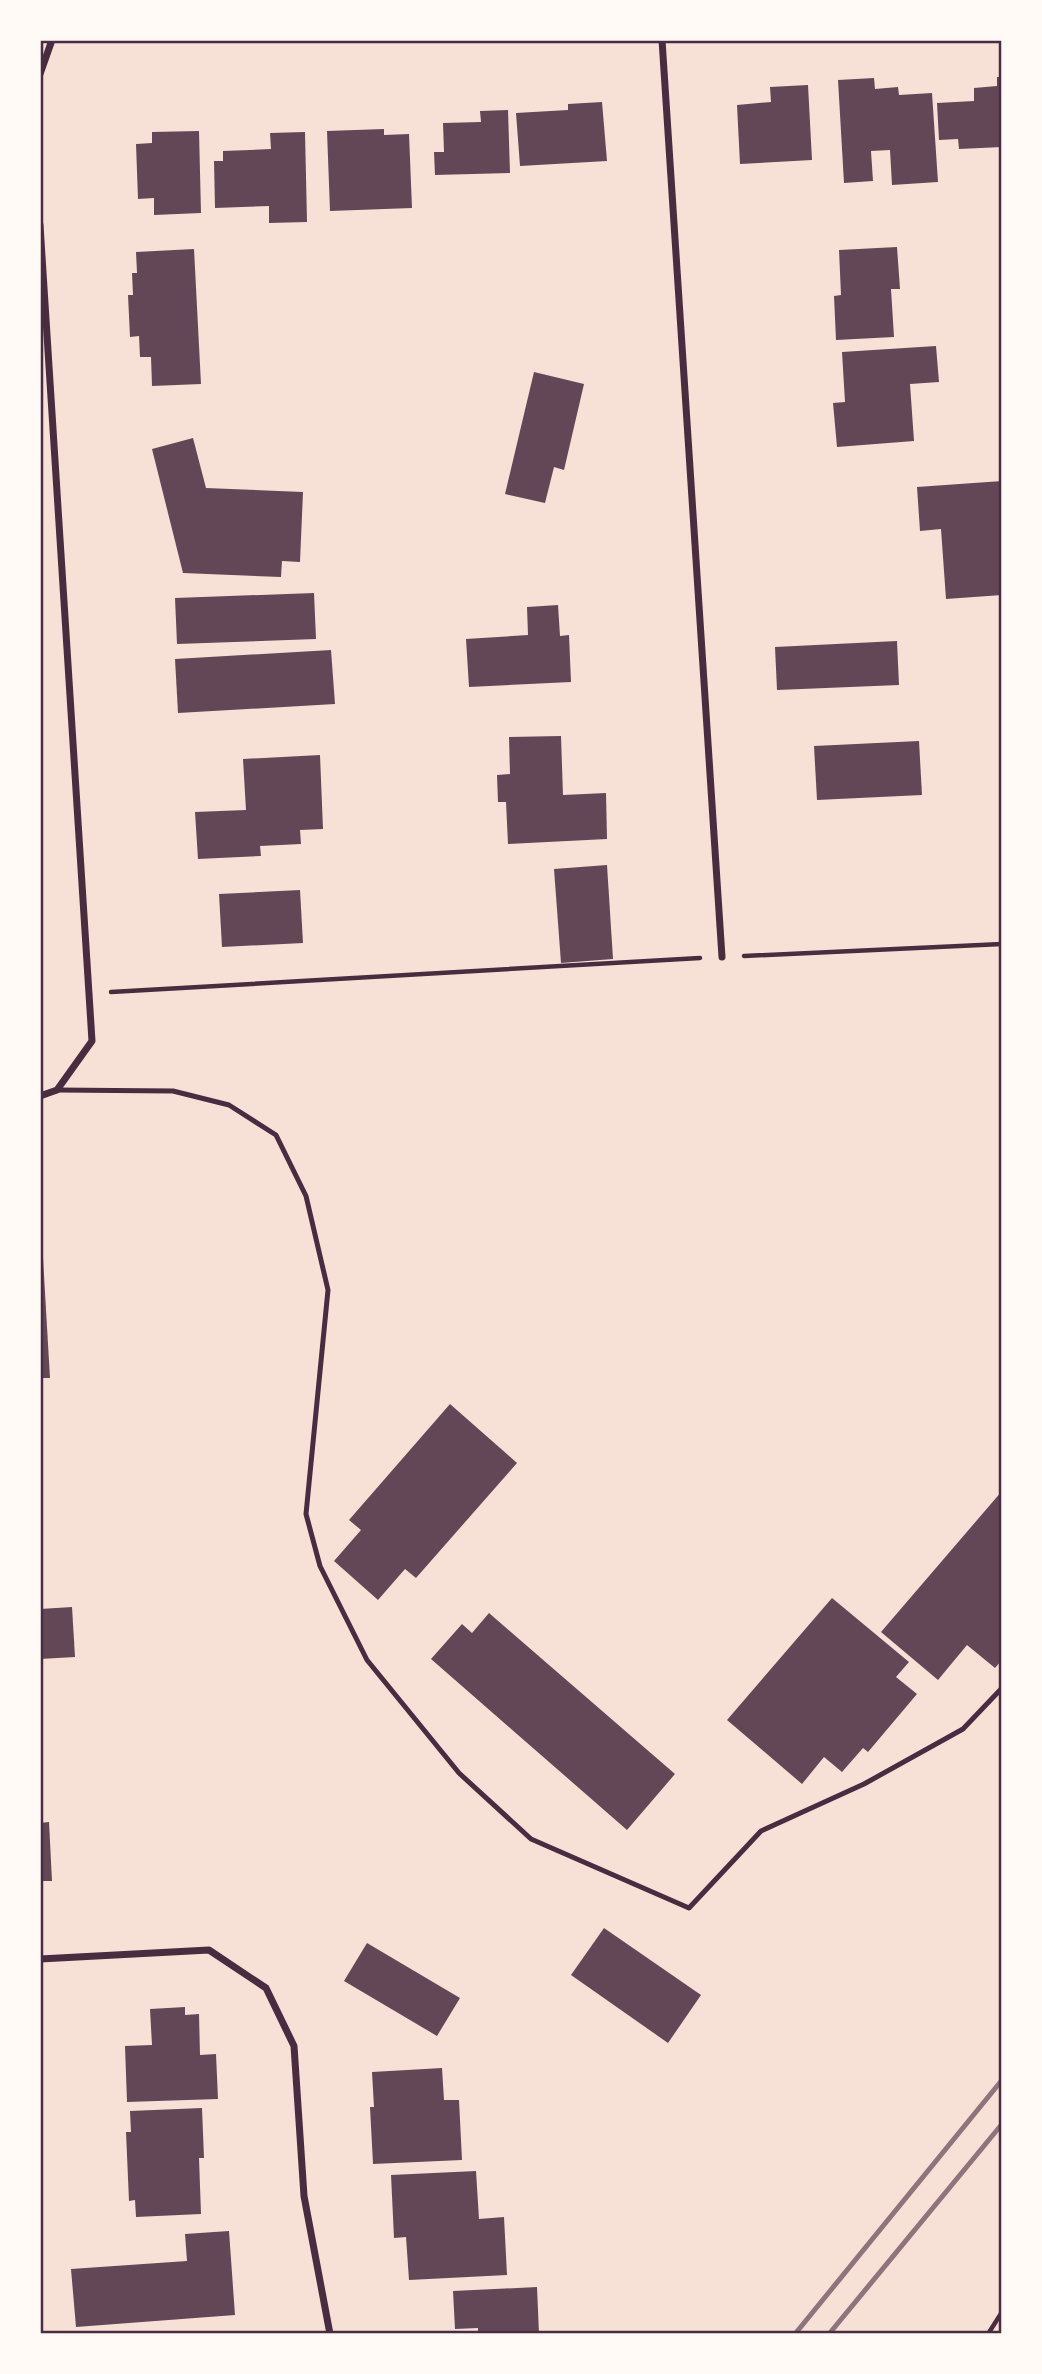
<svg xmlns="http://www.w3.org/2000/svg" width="1042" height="2374" font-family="Poppins,sans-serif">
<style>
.building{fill:#644757}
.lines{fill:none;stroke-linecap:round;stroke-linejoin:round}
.path{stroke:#4a2c40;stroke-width:4.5}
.service{stroke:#4a2c40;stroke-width:5}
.minor{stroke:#4a2c40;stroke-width:7}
.rail{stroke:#8f747c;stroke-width:5}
.neatline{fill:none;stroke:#4a2c40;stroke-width:2.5}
</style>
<rect width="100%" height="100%" fill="#f7e1d7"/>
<!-- building -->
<g class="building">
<path d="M997,77H1002V147L959,149L958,139L939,140L937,103L974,101V88L997,86Z"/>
<path d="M874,78L875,89L898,87L899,95L932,93L938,182L892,185L890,150L871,151L873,181L844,183L838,80Z"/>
<path d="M808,85L812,160L740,164L737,105L771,102L770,87Z"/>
<path d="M602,102L607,161L520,166L516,113L568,110V104Z"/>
<path d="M508,110L510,173L435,175L434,152H444L443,123L481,122L480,111Z"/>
<path d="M384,129V135L409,134L412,208L330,211L327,131Z"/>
<path d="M199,131L201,213L154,215V198L138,199L136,144L152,143V132Z"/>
<path d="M305,132L307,222L269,223V206L215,208L214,161H223V151L271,149L270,133Z"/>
<path d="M897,247L900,289H891L894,337L836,340L834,296L841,295L839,250Z"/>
<path d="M194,249L201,384L152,386L151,357H140L139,336L130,337L128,295H133L132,273H137L136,252Z"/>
<path d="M936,346L939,382L910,384L914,441L837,447L833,403L845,402L842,352Z"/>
<path d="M534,372L584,384L564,470L554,467L545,503L505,494Z"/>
<path d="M193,438L206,488L303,492L300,562L282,561L281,577L183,573L152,449Z"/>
<path d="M1002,481V595L946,599L941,529L920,531L917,487Z"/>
<path d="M314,593L316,639L177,644L175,598Z"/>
<path d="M558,605L560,636L569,635L571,682L469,687L466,639L528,635L527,607Z"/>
<path d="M897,641L899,685L777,690L775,647Z"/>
<path d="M331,650L335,704L178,713L175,659Z"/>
<path d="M561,736L563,795L606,793L607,839L508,844L506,802H498L497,775L510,774L509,737Z"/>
<path d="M919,741L922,795L817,800L814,746Z"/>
<path d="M320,755L323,829L300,830L301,844L260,846L261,856L198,859L195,812L246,810L243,759Z"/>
<path d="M607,865L613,959L561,963L554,869Z"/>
<path d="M300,890L303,943L222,947L219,894Z"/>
<path d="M40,1241H42L50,1378H40Z"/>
<path d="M450,1404L517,1463L416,1578L405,1569L378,1600L334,1561L361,1530L349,1520Z"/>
<path d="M1002,1491V1660L995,1668L967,1645L938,1680L881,1632Z"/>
<path d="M832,1598L909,1662L896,1677L917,1694L868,1752L863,1748L842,1772L824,1757L802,1784L727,1720Z"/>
<path d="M72,1607L75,1657L40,1659V1609Z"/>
<path d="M489,1613L675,1774L627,1830L431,1659L462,1624L472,1633Z"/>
<path d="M49,1822L52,1881H40V1823Z"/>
<path d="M604,1928L701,1995L668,2043L571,1975Z"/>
<path d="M367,1943L460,1998L437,2036L344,1981Z"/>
<path d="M185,2007V2015L199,2014L200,2055L216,2054L218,2099L127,2102L125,2046L152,2045L150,2009Z"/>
<path d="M442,2068L444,2100H459L462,2160L373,2164L370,2107H374L372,2072Z"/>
<path d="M202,2108L204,2158H199L201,2214L136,2217L135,2200L129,2201L126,2132H131L130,2111Z"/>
<path d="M476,2171L479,2219L504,2217L507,2275L409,2280L406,2237L394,2238L391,2175Z"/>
<path d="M229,2231L235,2315L76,2327L71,2269L187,2261L185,2234Z"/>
<path d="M537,2287L539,2334H478V2328L455,2329L453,2291Z"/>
</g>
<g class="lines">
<!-- path -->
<g class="path">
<path d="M744,956L1002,944"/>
<path d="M111,992L700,958"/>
<path d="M988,2334L1002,2312"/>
</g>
<!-- service -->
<path class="service" d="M57,1090L173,1091L229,1105L276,1135L306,1196L328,1290L306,1514L320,1566L367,1660L459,1773L531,1839L689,1908L761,1831L864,1784L963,1729L1002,1688"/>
<!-- minor -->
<g class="minor">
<path d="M662,40L722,957"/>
<path d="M40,74L52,40"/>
<path d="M40,225L92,1041L57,1090L40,1096"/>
<path d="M40,1959L209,1950L266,1988L294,2046L304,2196L330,2334"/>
</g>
<!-- rail -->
<g class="rail">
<path d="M795,2334L1002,2080"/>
<path d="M829,2334L1002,2124"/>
</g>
</g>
<!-- border -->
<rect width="1042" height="2374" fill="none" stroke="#fffaf5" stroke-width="84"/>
<rect x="42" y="42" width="958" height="2290" class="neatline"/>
</svg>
